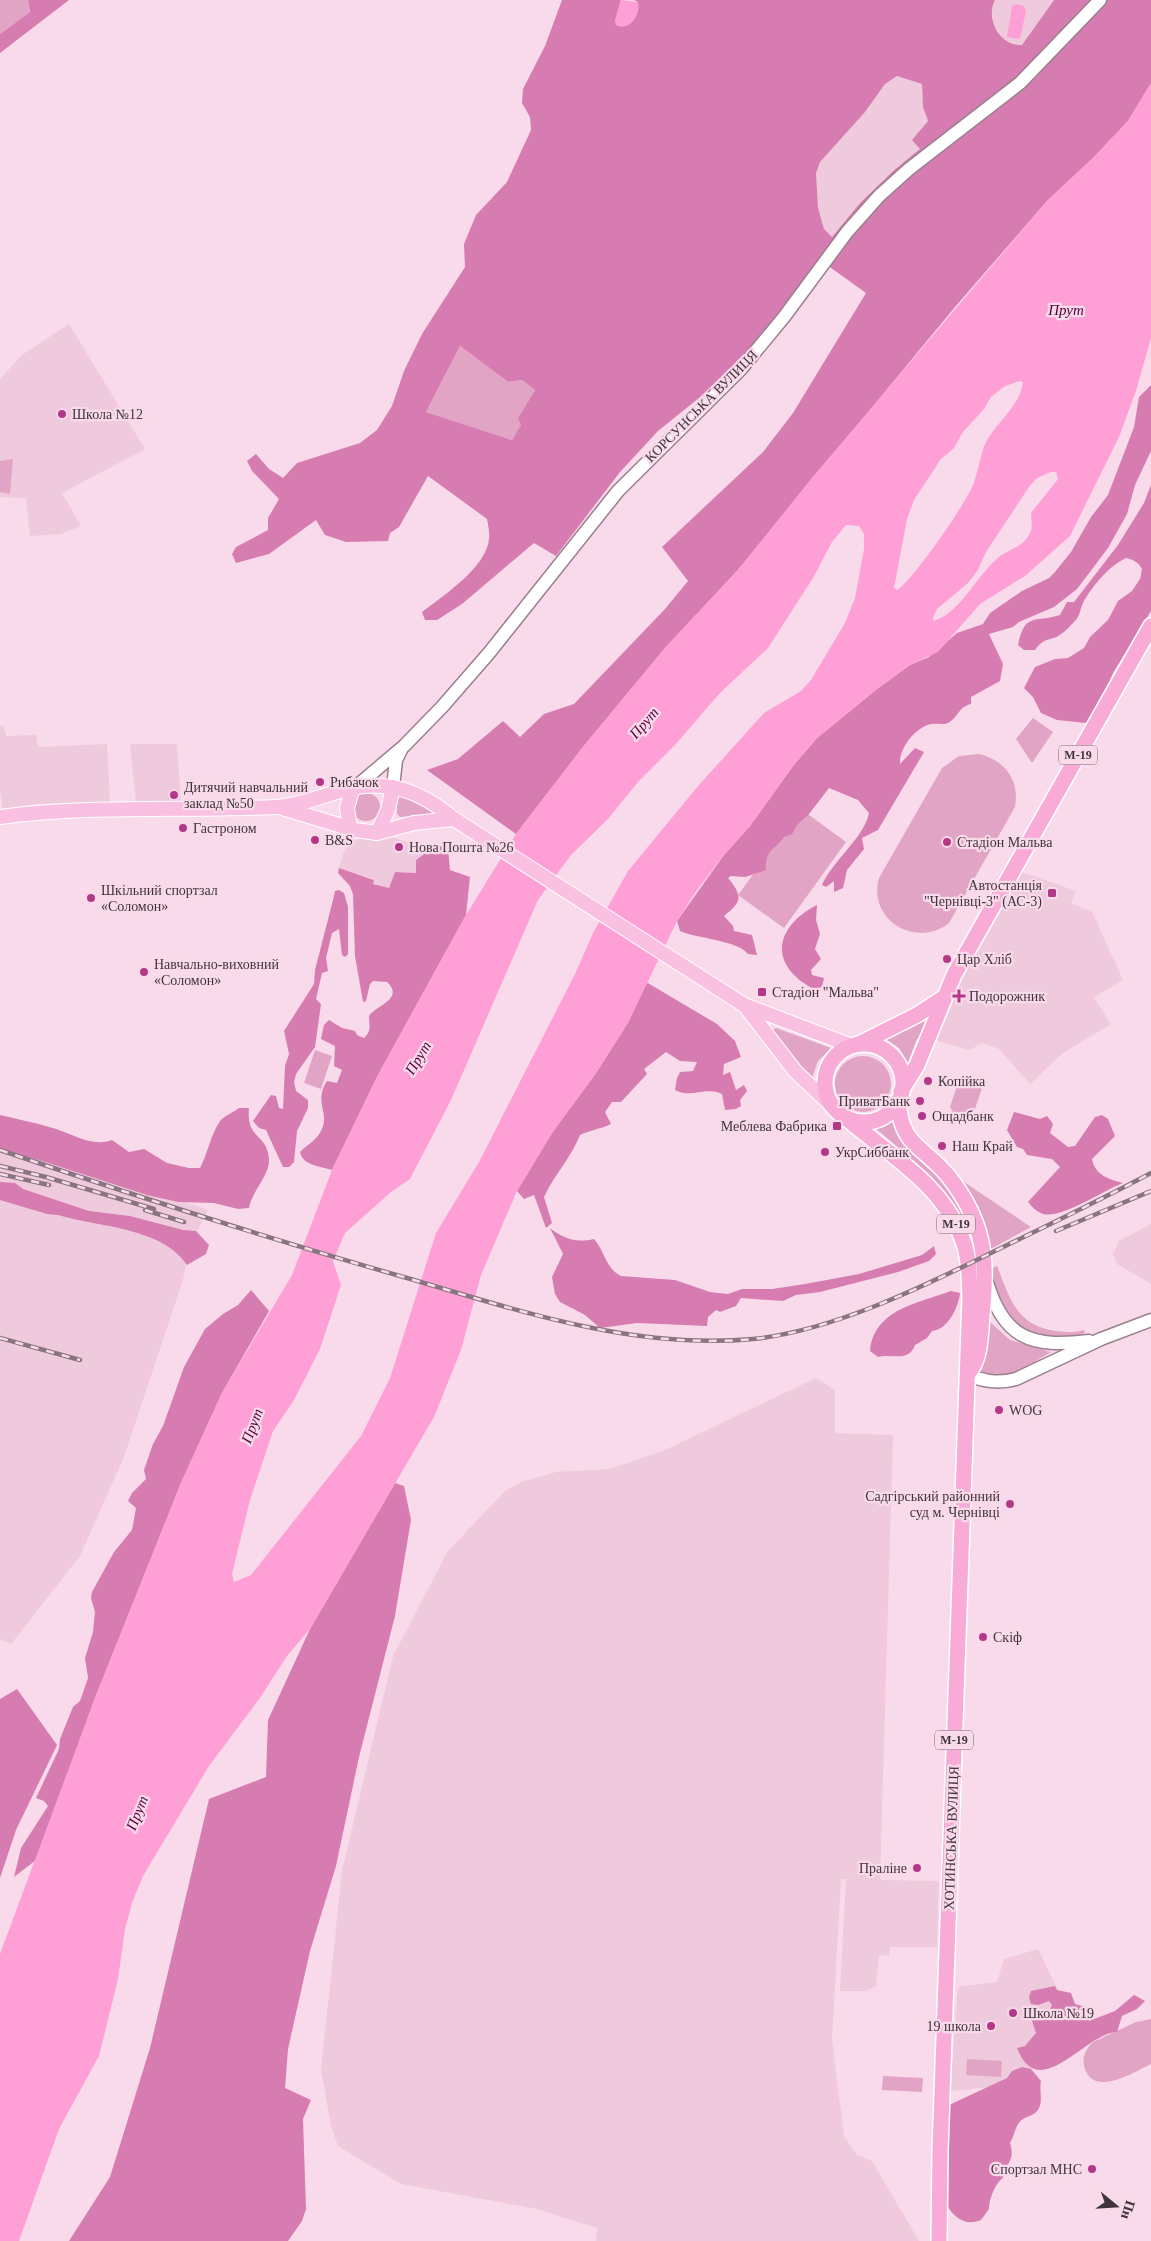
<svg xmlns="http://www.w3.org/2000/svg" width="1151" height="2241" font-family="Georgia,serif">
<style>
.built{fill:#eecadc}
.green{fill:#e1a4c5}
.forest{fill:#d77cb1;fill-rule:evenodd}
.water{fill:#fea0d6;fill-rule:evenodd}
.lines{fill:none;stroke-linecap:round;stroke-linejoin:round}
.secondary-casing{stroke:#9a7f8d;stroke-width:15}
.primary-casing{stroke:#fff;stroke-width:16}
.trunk-casing{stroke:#fff;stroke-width:18}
.secondary{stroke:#fff;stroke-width:12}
.primary{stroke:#fac0e1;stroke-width:14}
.trunk{stroke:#f8abd7;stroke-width:15}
.rail-casing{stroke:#89757f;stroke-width:4.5}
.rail{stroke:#f9daea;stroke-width:2.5;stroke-dasharray:8;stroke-linecap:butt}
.poi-dot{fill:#b43888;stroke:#f9daea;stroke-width:2}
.labels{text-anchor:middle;stroke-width:4.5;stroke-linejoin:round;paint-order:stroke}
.shield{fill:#f9daea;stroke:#786670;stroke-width:1}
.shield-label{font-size:12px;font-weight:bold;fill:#41353b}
.street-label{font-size:14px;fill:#41353b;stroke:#f9daea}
.poi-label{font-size:14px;fill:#41353b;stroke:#f9daea;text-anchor:start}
.water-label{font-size:15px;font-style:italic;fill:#55003b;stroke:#f9daea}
</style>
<rect width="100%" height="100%" fill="#f9daea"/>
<!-- built -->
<g class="built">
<path d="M995,0H1054L1022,46H1013L1004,41L994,24L991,7Z"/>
<path d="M897,76L922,84L923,107L928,121L912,140L920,149L893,170L860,203L832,237L824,229L818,208L816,173L820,162L865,112L885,84Z"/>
<path d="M69,324L145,449L62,493L81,526L61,534L30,536L26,498L0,497V379L22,355Z"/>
<path d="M3,725L6,736L36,735L38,747L107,744L110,802L36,804L3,809L0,790V726Z"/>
<path d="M130,744H177L181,802H136Z"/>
<path d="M375,836L394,838L430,849L416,860V873L395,872L389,888L373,884L374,879L339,868L343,854L351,841Z"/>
<path d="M1013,869L1076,891L1071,903L1092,912L1123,980L1094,997L1111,1024L1063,1053L1030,1084L999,1049L982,1043L970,1050L927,1038Z"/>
<path d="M0,1140L208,1210L190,1245L183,1280L124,1457L80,1556L11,1644L0,1639Z"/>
<path d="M1151,1224V1284L1117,1264L1113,1254L1119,1241Z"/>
<path d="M816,1378L835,1390V1433L893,1435L880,1880L939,1881L937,1947H890L889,1956L879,1955L876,1986L866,1991H840L846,1880H855L841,1879L832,2040L844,2136L857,2155L872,2161L919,2241H596L597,2228L537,2209L401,2184L338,2146L331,2126L321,2070L342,1871L393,1656L448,1551L505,1491L521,1482L556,1472L610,1469L665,1450Z"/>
<path d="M1038,1949L1082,2039L1005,2086L950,2091L958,1987L997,1982L1004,1959Z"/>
</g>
<!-- green -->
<g class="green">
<path d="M0,0H28L30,12L0,34Z"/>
<path d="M460,346L508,382L522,380L535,390L518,418L522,424L512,440L426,412Z"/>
<path d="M13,459L10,494L0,492V461Z"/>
<path d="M1033,718L1053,732L1032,763L1016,739Z"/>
<path d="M979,754C1005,760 1020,781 1015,807L949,923C916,949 867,920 879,878L942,768L959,756Z"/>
<circle cx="366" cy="807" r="14"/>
<path d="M397,796L413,800L434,812L431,814L400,817L397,814L395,797Z"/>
<path d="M801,809L846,842L784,928L738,895Z"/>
<path d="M928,1020L916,1041L908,1063L899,1048L883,1037Z"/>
<path d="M776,1028L831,1048L818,1061L811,1081L771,1031Z"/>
<path d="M315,1050L332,1056L321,1089L304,1083Z"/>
<circle cx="863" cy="1084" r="28"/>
<path d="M960,1077L983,1085L971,1121H963L955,1115L950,1107Z"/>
<path d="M893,1117C923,1155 974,1208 979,1258C981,1273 980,1289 980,1304H973L949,1200L931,1176L873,1126Z"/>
<path d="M961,1180L1031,1227L989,1250Z"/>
<path d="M997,1266C1010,1299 1017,1326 1056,1331C1066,1332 1074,1333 1084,1330L1085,1333C1027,1351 1004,1322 990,1269Z"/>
<path d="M989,1321L1010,1340L1051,1352C1031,1363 1001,1388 979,1370Z"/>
<path d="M1151,2019V2064C1134,2072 1092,2099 1084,2066C1082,2056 1086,2049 1093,2042L1136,2022Z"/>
<path d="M967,2059L1002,2061L1001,2077L966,2075Z"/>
<path d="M883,2076L923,2078L922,2092L882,2090Z"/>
</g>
<!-- forest -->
<g class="forest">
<path d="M28,0H69L0,53V34L30,12Z"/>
<path d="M562,0H621L615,21L638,2L634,0H995C985,18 1000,47 1022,45L1054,0H1151V83L1128,121L1094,157L1047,201L955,307L737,571L665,648L583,747L516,834L427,770L458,759L503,721L520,737L544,714L574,704L665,609L688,581L662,547L763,452L793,413L866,293L820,260L755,345L699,398L658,431L620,472L556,556L534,543L462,604L437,620H425L422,612C444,595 486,568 489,539C490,533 488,525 487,519L428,476L399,527L390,533L388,541L346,542L325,535L316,520L269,554L236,563L232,554L236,547L268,530V518L279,499L252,471L247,461L256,454L269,469L283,478L297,463L360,443L377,430L392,406L404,371L422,334L465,267L464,244L476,215L507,182L531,130L530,117L522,103L523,89L545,46ZM897,76L922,84L923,107L928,121L912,140L920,149L894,170L860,203L832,237L824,229L818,208L816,173L820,162L865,112L885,84ZM460,346L508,382L522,380L535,390L518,418L521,425L512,440L426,412Z"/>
<path d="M1151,385V451L1135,485L1127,514L1108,548L1077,589L1054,607L1019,622L1013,627L989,634L1003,664L1000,681L971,697V704C959,707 959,715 951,721C946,726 938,723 932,724C916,726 899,748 900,764L915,748L924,752L878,830L862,838L864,849L847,870L843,888L834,892V881L826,887L822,885C833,860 864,838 869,813L858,800L829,788L809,814L797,825L792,834L784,837C774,851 765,849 766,870L745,877L731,876L728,878C743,896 742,902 724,916L733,926L734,931L752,935L757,955L748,954C737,940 698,939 680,931L677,921L724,855L750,826L793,766L817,738L877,689L910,665L929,657L957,633L983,624L990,613L1022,591L1049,578L1055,572L1071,552L1091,517L1108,495L1134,427L1139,397Z"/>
<path d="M1151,485V611L1113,673L1100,704L1086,723L1057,720L1041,713L1033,697L1024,688L1035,667L1055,659L1068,658L1084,648L1090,637L1108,620L1118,601L1132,591L1140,579L1142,569C1138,562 1134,560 1126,558C1109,566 1092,586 1083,603C1080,609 1080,616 1075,621C1071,625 1066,631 1061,634C1052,642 1046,635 1035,650H1024L1018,645C1025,612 1034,623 1060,615L1067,602H1074L1118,545L1144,503Z"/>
<path d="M441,846L448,848L450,870L470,877L466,915L378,1075L332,1170C320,1166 303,1166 300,1152C308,1144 320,1138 323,1126C328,1110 314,1102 327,1081L337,1083L342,1070L334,1066L335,1046L321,1039L324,1025L329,1020L342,1028L355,1031L357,1035L364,1038C372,1031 369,1025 369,1016C376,1005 405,999 387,982L373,981L370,984L366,1001L363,1002L355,956L353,894L350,886L338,873L339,868L374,880L373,884L389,888L395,872L416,873V860L431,849L434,852Z"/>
<path d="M339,890L344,893L348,907V954L345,957L342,955L339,929L332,933L326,958L328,971L322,973L316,999L321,1004L315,1047L296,1074L294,1082L296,1091L308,1100V1108L297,1131L294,1162L289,1167H283L266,1130L259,1128L253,1121L271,1095L276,1096L279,1108L283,1109L285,1066L289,1054L284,1031L314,984L315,970L334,896L335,891Z"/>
<path d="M817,905L816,920L820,934L815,949L821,959L811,970L812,975L824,978L822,987L814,989C768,965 774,927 817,905Z"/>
<path d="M646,982L717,1024L735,1041L741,1057L724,1064L723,1075L730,1072L736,1090L744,1085L747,1091L740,1100L741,1106L736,1109L725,1110L722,1094C706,1086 690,1099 675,1090L677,1078L680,1072L693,1071L697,1062L680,1061L666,1052L644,1069L647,1074L621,1102H612L605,1112L611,1124C601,1129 590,1130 580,1135C571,1158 554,1175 544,1197L552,1223L546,1228L534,1195L524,1199L517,1191L552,1133L596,1073L629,1021Z"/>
<path d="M239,1108H249C246,1141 267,1132 269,1159C270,1175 252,1191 249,1208L238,1209L214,1203L178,1202L147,1195L42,1161L0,1150V1115C16,1119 33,1122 49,1127C70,1132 91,1148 112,1140L129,1152L144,1149L167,1163L189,1168H200C208,1153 210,1136 220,1121C225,1115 233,1113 239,1108Z"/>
<path d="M1014,1112L1040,1119L1047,1116L1053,1124L1050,1133L1068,1147L1075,1146L1095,1117L1102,1115L1108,1119L1115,1136L1092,1159C1095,1175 1108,1179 1123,1183C1104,1190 1062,1219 1043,1214C1037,1212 1032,1207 1028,1202L1060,1167L1052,1159L1027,1155L1023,1149L1017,1147L1007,1130Z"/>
<path d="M0,1182L15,1183L23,1189L89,1211L130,1216L183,1230L196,1231L209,1245L206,1254L187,1265C162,1227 97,1227 58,1215L47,1214L0,1200Z"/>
<path d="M550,1228C564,1239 576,1243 594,1239C605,1251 605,1268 621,1276L675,1280L710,1292L728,1294L742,1289H772L805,1284L859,1274L922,1255L934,1246L936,1254L929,1261L898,1272L820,1292L796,1295L783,1301L741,1298L736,1306L720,1312L716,1310L708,1317L707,1326L637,1323L600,1328L585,1315L560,1302L555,1294L552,1277L563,1254Z"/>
<path d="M251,1290L269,1311L222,1393L181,1483L95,1698L36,1860L14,1877L21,1848L48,1806L44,1801L36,1798L59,1749L60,1739L73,1707L80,1701L88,1678L85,1658L93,1632L95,1612L91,1598L92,1592L114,1552L132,1530L136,1508L128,1501L132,1493L146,1479L144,1470L153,1444L163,1426L184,1367L205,1329L223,1314L238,1305Z"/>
<path d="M951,1291L960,1293C959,1306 948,1330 932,1331L927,1338L915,1345C909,1363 891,1353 878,1357L870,1351C874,1309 919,1303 951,1291Z"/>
<path d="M395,1483L404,1486L411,1520L395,1616L359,1757L336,1866L310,1951L288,2049L285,2088L311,2100L303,2119L306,2209L302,2221L288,2241H69L110,2177L150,2048L209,1799L266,1777L268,1720L310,1629Z"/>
<path d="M17,1689L57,1745L16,1830L0,1878V1699Z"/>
<path d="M1055,1986L1057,1990L1071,1993L1075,2004L1082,2006L1089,2021L1115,2011L1134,1995L1145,2001L1137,2009L1122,2016L1117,2032C1085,2033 1039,2105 1017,2048L1025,2046L1036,2033L1032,2021L1036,2017L1045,2020L1052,2005L1049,2001L1038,2005L1031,2004L1029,1997L1031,1991Z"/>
<path d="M1022,2067L1031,2069L1041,2081C1039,2090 1043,2100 1039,2108C1036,2115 1028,2116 1023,2119C1015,2124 1015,2135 1010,2143C1016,2162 1005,2162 1003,2178C995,2183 989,2200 989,2209L981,2220C966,2226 956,2219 948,2207L949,2105L1007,2078L1012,2071Z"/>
</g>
<!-- water -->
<g class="water">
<path d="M621,0L638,2C641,15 629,32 616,25L615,21Z"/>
<path d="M1017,4L1024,6L1026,11L1020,39L1007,37L1012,6Z"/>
<path d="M1151,83V338L1136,391L1119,437L1070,536L1025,576L980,604L938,652L910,665L882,685L817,738L793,766L750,826L724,855L697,890L677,921L629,1021L596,1073L552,1133L517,1191L481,1275L461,1350L434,1417L310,1629L287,1656L260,1698L209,1766L143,1876L132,1903L125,1929L118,1979L99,2056L59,2129L19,2241H0V1954L95,1698L181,1483L222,1393L292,1275L332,1170L378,1075L466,915L516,834L583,747L665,648L737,571L811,479L1047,201L1094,157L1128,121ZM1020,381L1023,382C1020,407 995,423 985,444C980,457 978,472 973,485C966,503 911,583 897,590L894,588L907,519L914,500L941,459L954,448L963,432L984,409L991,397L1005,386ZM1051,472H1056L1058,479L1031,513C1031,522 1034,530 1027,538C1020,548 1007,550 998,558C976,576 962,611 934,621L933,618L937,609L968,583L978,570L986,552L1029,487L1037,478ZM846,525L859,526L864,534V549L855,598L845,623L811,680L801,691L764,713L698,786L628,871L593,933L575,974L479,1162L436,1233L390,1378L361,1436L251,1575L234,1582L232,1574L250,1500L273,1431L294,1400L320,1349L341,1285L333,1261L345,1233L391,1192L410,1179L451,1100L538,900L571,855L608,819L638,782L675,745L720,693L768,648L813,578L832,542Z"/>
</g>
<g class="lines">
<!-- secondary casing -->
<g class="secondary-casing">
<g id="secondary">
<path d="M358,785L404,746L442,707L489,653L618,491L741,369L784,317L847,232L879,196L909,169L1020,83L1100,0"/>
<path d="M393,787L396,760L401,750"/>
<path d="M986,1279C1003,1339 1031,1348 1089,1341"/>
<path d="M967,1375C984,1381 998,1384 1016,1379L1101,1339L1151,1320"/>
</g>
</g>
<!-- primary casing -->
<g class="primary-casing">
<g id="primary">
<path d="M279,807L355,830L377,833L414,823L454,819"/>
<path d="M0,817C91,805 184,811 276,807C313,805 346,782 383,786C410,788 434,802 454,819L744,1005L852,1046"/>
<path d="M350,828L347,808L353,787"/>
<path d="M377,833L388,810L393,787"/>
<path d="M745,1006L795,1071L834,1108"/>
</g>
</g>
<!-- trunk casing -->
<g class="trunk-casing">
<g id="trunk">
<path d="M859,1044L917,1015L943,998"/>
<circle cx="864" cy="1083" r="39"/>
<path d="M901,1091L917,1065L954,975L1151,626"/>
<path d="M898,1101C901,1147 924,1146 949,1177C985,1223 988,1260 982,1316C980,1336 981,1358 968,1374"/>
<path d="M846,1118C889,1155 946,1186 964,1244C970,1261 969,1280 970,1297L940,2151L939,2241"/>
</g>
</g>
<!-- secondary -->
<use href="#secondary" class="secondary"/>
<!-- primary -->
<use href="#primary" class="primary"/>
<!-- trunk -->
<use href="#trunk" class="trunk"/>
<!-- rail casing -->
<g class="rail-casing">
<g id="rail">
<path d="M0,1150C135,1196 270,1239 407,1278C520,1311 634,1350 753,1339C831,1331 918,1289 987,1255C1042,1228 1097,1202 1151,1173"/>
<path d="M0,1166L46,1177L154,1209"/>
<path d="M0,1174L49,1185"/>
<path d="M145,1210L184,1222"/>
<path d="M1056,1231L1151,1191"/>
<path d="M0,1338L80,1360"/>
</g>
</g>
<!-- rail -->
<use href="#rail" class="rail"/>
</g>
<!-- markers -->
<g class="poi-dot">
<circle cx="62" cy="414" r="5"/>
<circle cx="320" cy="782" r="5"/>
<circle cx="174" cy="795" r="5"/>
<circle cx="183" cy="828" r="5"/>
<circle cx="315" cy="840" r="5"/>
<circle cx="947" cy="842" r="5"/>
<circle cx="399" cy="847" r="5"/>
<rect x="1047" y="888" width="10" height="10" rx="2.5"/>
<circle cx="91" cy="898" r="5"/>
<circle cx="947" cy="959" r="5"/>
<circle cx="144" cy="972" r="5"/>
<rect x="757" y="987" width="10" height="10" rx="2.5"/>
<path d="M956.5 988.5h5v5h5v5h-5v5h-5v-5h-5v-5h5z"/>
<circle cx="928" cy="1081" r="5"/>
<circle cx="920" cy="1101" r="5"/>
<circle cx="922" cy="1116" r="5"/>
<rect x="832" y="1121" width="10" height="10" rx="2.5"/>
<circle cx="942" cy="1146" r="5"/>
<circle cx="825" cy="1152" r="5"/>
<circle cx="999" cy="1410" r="5"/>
<circle cx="1010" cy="1504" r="5"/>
<circle cx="983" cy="1637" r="5"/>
<circle cx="917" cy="1868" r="5"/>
<circle cx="1013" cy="2013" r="5"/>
<circle cx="991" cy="2026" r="5"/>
<circle cx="1092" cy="2169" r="5"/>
</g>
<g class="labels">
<!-- shield labels -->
<g class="shield">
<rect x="1059" y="745.5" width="38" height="19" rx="4"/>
<rect x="937" y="1214.5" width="38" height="19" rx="4"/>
<rect x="935" y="1730.5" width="38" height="19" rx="4"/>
</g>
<g class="shield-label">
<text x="1078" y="759">М-19</text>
<text x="956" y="1228">М-19</text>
<text x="954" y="1744">М-19</text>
</g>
<!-- street labels -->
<g class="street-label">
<text transform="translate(701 406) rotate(-45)" y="5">КОРСУНСЬКА ВУЛИЦЯ</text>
<text transform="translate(951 1838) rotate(-88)" y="5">ХОТИНСЬКА ВУЛИЦЯ</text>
</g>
<!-- poi labels -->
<g class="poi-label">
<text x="72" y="419">Школа №12</text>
<text x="330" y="787">Рибачок</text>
<text x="184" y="792">Дитячий навчальний<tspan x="184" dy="16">заклад №50</tspan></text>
<text x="193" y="833">Гастроном</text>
<text x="325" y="845">B&amp;S</text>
<text x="957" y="847">Стадіон Мальва</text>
<text x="409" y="852">Нова Пошта №26</text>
<text x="1042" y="890" text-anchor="end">Автостанція<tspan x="1042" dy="16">"Чернівці-3" (АС-3)</tspan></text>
<text x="101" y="895">Шкільний спортзал<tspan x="101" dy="16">«Соломон»</tspan></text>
<text x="957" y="964">Цар Хліб</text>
<text x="154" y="969">Навчально-виховний<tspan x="154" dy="16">«Соломон»</tspan></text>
<text x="772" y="997">Стадіон "Мальва"</text>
<text x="969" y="1001">Подорожник</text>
<text x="938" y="1086">Копійка</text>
<text x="910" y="1106" text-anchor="end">ПриватБанк</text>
<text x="932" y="1121">Ощадбанк</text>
<text x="827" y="1131" text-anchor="end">Меблева Фабрика</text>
<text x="952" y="1151">Наш Край</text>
<text x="835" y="1157">УкрСиббанк</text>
<text x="1009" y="1415">WOG</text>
<text x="1000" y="1501" text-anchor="end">Садгірський районний<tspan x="1000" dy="16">суд м. Чернівці</tspan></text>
<text x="993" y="1642">Скіф</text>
<text x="907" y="1873" text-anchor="end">Праліне</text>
<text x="1023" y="2018">Школа №19</text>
<text x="981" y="2031" text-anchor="end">19 школа</text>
<text x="1082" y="2174" text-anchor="end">Спортзал МНС</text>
</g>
<!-- water labels -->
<g class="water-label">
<text x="1066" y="315">Прут</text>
<text transform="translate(644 723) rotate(-49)" y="5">Прут</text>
<text transform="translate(418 1058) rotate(-59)" y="5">Прут</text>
<text transform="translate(252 1426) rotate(-69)" y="5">Прут</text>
<text transform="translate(137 1813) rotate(-68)" y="5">Прут</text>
</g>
</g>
<!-- north arrow -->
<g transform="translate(1116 2206) rotate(108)" stroke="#f9daea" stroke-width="4" paint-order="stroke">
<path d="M0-4L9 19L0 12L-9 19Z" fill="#41353b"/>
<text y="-8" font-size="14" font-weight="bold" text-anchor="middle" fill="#41353b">Пн</text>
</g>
</svg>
